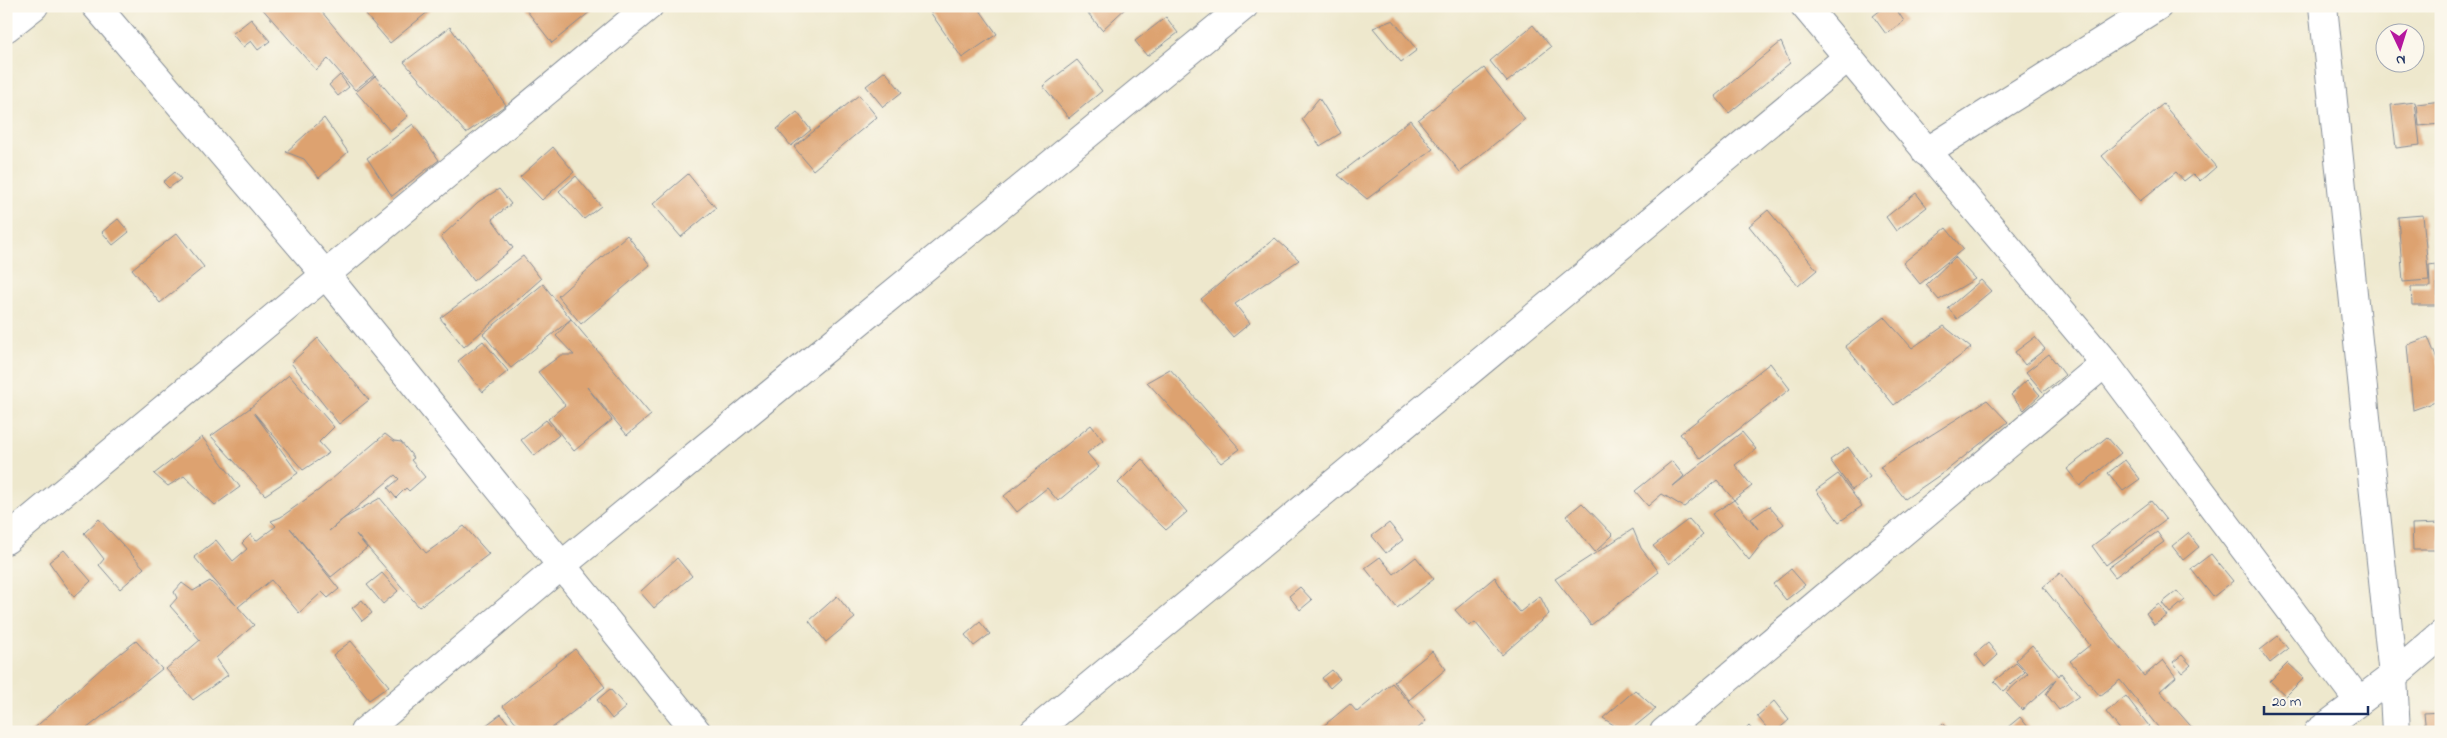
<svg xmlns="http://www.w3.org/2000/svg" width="2447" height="738" font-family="'Indie Flower',sans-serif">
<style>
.building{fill:#dda270}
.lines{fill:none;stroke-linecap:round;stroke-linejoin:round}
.street-casing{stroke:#848c96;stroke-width:30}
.street{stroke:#fff;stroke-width:28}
</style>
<rect width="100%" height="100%" fill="#fbf7ec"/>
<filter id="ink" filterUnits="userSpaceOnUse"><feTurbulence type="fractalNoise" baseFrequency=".02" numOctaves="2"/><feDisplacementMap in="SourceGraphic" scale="10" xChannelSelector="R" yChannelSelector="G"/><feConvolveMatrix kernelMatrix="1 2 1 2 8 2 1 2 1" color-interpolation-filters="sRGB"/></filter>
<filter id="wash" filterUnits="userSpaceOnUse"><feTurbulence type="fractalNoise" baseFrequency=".0096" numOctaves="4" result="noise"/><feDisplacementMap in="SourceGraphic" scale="20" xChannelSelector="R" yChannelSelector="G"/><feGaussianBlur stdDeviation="1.12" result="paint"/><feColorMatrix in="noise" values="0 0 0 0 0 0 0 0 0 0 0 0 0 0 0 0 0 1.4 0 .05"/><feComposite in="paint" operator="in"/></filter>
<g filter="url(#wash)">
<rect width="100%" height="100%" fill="#eee8cd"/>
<g id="blocks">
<!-- building -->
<g class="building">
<path d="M260,6H317L374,75L355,90L328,59L316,70Z"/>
<path d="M376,6H435L390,43L366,15Z"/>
<path d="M523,6H597L552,43Z"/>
<path d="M926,6H977L997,34L962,58Z"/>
<path d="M1082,6H1128L1102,30Z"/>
<path d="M1632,6H1644L1637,12Z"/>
<path d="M1886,6H1894L1904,21L1886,34L1873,16Z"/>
<path d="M1166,17L1178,33L1147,56L1135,41Z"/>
<path d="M251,19L270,41L258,50L251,41L243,47L232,34Z"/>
<path d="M1393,20L1417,50L1401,62L1373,28Z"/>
<path d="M1533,25L1551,47L1507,82L1490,61Z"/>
<path d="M450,27L506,105L466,133L404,62Z"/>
<path d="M1781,42L1790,63L1729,113L1715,96Z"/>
<path d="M1077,60L1102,91L1069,118L1043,86Z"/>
<path d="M1484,68L1525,119L1460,172L1418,120Z"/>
<path d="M885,71L902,92L883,107L866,86Z"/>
<path d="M340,75L349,87L338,96L329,85Z"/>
<path d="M375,76L408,116L390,131L356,92Z"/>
<path d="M859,95L877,117L813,170L794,147Z"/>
<path d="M1319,98L1341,133L1320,146L1302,119Z"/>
<path d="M2441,101V124L2419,126L2417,104Z"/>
<path d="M2415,102L2420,145L2396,148L2391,105Z"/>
<path d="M2163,104L2216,167L2200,181L2193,174L2184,181L2176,172L2140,201L2102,156Z"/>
<path d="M797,112L811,130L791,146L777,129Z"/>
<path d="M324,118L348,152L319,178L304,159L286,152Z"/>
<path d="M1410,120L1433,149L1367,199L1338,175Z"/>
<path d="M413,124L439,160L392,196L367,158Z"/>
<path d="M553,147L574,172L542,200L520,177Z"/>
<path d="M175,172L181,179L169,188L163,182Z"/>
<path d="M688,174L716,208L681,237L653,204Z"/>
<path d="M576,176L601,206L584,219L559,191Z"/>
<path d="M499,189L511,204L492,219L513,248L473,281L441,237L478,202Z"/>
<path d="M1916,193L1927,207L1896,231L1886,217Z"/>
<path d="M1768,210L1817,270L1798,286L1749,226Z"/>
<path d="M2423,215L2429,280L2403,282L2398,217Z"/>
<path d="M118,219L129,232L113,245L102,232Z"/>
<path d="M1946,228L1963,249L1920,284L1903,263Z"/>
<path d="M177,233L204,267L160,303L132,269Z"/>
<path d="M627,235L650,265L581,324L558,296Z"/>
<path d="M1275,238L1299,260L1235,304L1250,323L1233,337L1201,299Z"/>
<path d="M523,256L541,279L464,347L440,318Z"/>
<path d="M1955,257L1975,279L1939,300L1926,285Z"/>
<path d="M2436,264L2438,305H2412L2411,287H2430L2429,265Z"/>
<path d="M1981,280L1991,291L1957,319L1948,308Z"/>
<path d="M543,284L571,319L651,415L627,435L587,387L612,420L574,451L548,419L565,405L538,372L561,355H574L556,336L571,319L511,368L483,334Z"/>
<path d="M1884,317L1912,348L1944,326L1971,348L1894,405L1845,346Z"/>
<path d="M2035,337L2045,349L2025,365L2015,352Z"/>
<path d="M2428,337L2441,369V400L2413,410L2407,345Z"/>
<path d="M318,338L369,400L339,424L291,363Z"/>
<path d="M483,341L508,371L483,392L458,361Z"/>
<path d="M2049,354L2065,375L2043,392L2026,372Z"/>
<path d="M1770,363L1790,389L1701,459L1680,434Z"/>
<path d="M1170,369L1240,449L1221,463L1147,382Z"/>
<path d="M289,375L334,427L319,442L329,453L303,470L254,413L298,473L265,495L211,436L250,408Z"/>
<path d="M2027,380L2040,395L2024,410L2011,395Z"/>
<path d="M1987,400L2008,422L1947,470L1905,499L1880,467Z"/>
<path d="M546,420L559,435L534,456L521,440Z"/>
<path d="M1091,425L1103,440L1087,453L1099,467L1058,501L1047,488L1017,512L1004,496Z"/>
<path d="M1742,432L1756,449L1735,465L1752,486L1734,500L1758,529L1751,519L1769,506L1784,524L1766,538L1749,560L1712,514L1734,500L1717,480L1684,507L1662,494L1648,506L1635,491L1672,461L1684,476L1672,487Z"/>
<path d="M385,434L394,441L401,442L414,458L411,460L425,477L409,491L406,488L396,498L388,488L399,479L395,475L329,531L343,519L380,498L426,553L464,526L489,554L419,607L356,534L367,548L331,577L290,528L339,589L328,598L322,592L299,613L271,580L238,607L254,625L216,658L228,675L193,700L166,669L200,640L170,606L177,598L174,592L182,583L193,591L210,581L236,605L194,557L216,540L233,561L247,549L242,543L251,534L256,541L276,526L271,521L281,517L319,490Z"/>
<path d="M202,437L240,487L215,505L184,476L168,486L154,474Z"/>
<path d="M2107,437L2121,453L2080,486L2067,469Z"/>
<path d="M1848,447L1870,477L1852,490L1830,460Z"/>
<path d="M1142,459L1187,512L1166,530L1118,483Z"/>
<path d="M2125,460L2140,479L2123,491L2108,473Z"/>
<path d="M1838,474L1862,506L1839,522L1816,490Z"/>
<path d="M2151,501L2166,520L2106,565L2092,546Z"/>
<path d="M1582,503L1613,535L1595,552L1566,516Z"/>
<path d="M99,519L144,568L120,589L99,565L104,559L84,533Z"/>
<path d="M1689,519L1703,535L1669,564L1653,546Z"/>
<path d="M1389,523L1403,540L1386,553L1372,536Z"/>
<path d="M2440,523L2441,550H2413L2412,524Z"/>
<path d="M1633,529L1641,548L1659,572L1591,625L1555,579Z"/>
<path d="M2157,532L2164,542L2115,577L2108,568Z"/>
<path d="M2188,533L2199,547L2183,560L2172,546Z"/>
<path d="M64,550L91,581L74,597L49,562Z"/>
<path d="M2211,554L2233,581L2213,597L2191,569Z"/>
<path d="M1380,557L1394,574L1416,557L1434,579L1397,608L1365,568Z"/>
<path d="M677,558L692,576L654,608L640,592Z"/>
<path d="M1791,569L1805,585L1786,600L1773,584Z"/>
<path d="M382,573L398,591L383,604L367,585Z"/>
<path d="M2060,573L2144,676L2163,660L2176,677L2160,691L2196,732H2162L2120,680L2100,696L2070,661L2090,645L2043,587Z"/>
<path d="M1495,577L1506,596L1520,612L1540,596L1549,614L1502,655L1475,622L1469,626L1455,610Z"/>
<path d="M1300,587L1312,600L1300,610L1289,596Z"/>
<path d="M2177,591L2185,600L2170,613L2162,603Z"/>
<path d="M837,596L855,618L826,642L809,621Z"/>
<path d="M362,600L372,613L362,621L352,608Z"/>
<path d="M2159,604L2167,616L2154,625L2146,613Z"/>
<path d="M980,622L990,634L974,646L965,635Z"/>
<path d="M2278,636L2288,649L2270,663L2260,650Z"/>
<path d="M136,641L162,669L86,729L88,732H30L103,667Z"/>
<path d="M351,641L389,686L369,700L333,655Z"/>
<path d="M1988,643L1998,655L1985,667L1975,654Z"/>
<path d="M2032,645L2059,676L2061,673L2079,696L2059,710L2046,694L2056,680L2022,710L2006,693L2028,673L2016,660Z"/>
<path d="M575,649L605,687L547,732H523L503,706Z"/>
<path d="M1432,651L1446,669L1409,700L1394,682Z"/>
<path d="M2182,655L2191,665L2182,673L2173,662Z"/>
<path d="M2016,663L2025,672L2003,691L1994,681Z"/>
<path d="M2288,663L2304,678L2286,696L2270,681Z"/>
<path d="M1332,670L1340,679L1330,688L1322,678Z"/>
<path d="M1392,683L1426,721L1414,732H1316L1350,704L1357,712Z"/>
<path d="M610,689L626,707L612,719L597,700Z"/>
<path d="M1635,690L1656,709L1628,732H1624L1603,718Z"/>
<path d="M2126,696L2149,726L2142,732H2122L2106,712Z"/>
<path d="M1774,701L1789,720L1775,732H1770L1757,716Z"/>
<path d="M2441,712V732H2426L2424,713Z"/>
<path d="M501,714L515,732H489L485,726Z"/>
<path d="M2020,717L2032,732H2002Z"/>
<path d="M1943,723L1951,732H1933Z"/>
<path d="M1749,726L1754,732H1743Z"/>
</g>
</g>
</g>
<g filter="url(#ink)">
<use href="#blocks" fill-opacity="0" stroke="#848c96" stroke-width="1"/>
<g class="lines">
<!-- street casing -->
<g class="street-casing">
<g id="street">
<path d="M96,6L325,274L697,732"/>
<path d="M1805,6L2105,363L2358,700"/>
<path d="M2323,6L2393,676L2396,732"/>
<path d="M6,28L34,6"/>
<path d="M1926,152L2158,6"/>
<path d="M6,540L649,6"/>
<path d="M364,732L562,565L1244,6"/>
<path d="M1034,732L1847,58"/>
<path d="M1664,732L2105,363"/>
<path d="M2318,732L2393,676L2441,635"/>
</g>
</g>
<!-- street -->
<use href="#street" class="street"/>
</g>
</g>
<!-- margin -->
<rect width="2447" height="738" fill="none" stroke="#fbf7ec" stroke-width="25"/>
<!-- north arrow -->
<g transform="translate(2400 48) rotate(176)"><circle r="24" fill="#fbf7ec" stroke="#a1a7b3"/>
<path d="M0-4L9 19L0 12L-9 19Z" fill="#b5179e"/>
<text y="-8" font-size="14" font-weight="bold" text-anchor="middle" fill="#1b2f5e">N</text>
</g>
<!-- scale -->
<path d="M2264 706v8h104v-8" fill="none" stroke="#1b2f5e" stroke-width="2.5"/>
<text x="2272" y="706" font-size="15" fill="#1b2f5e" stroke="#fbf7ec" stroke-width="4" paint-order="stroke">20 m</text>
</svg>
